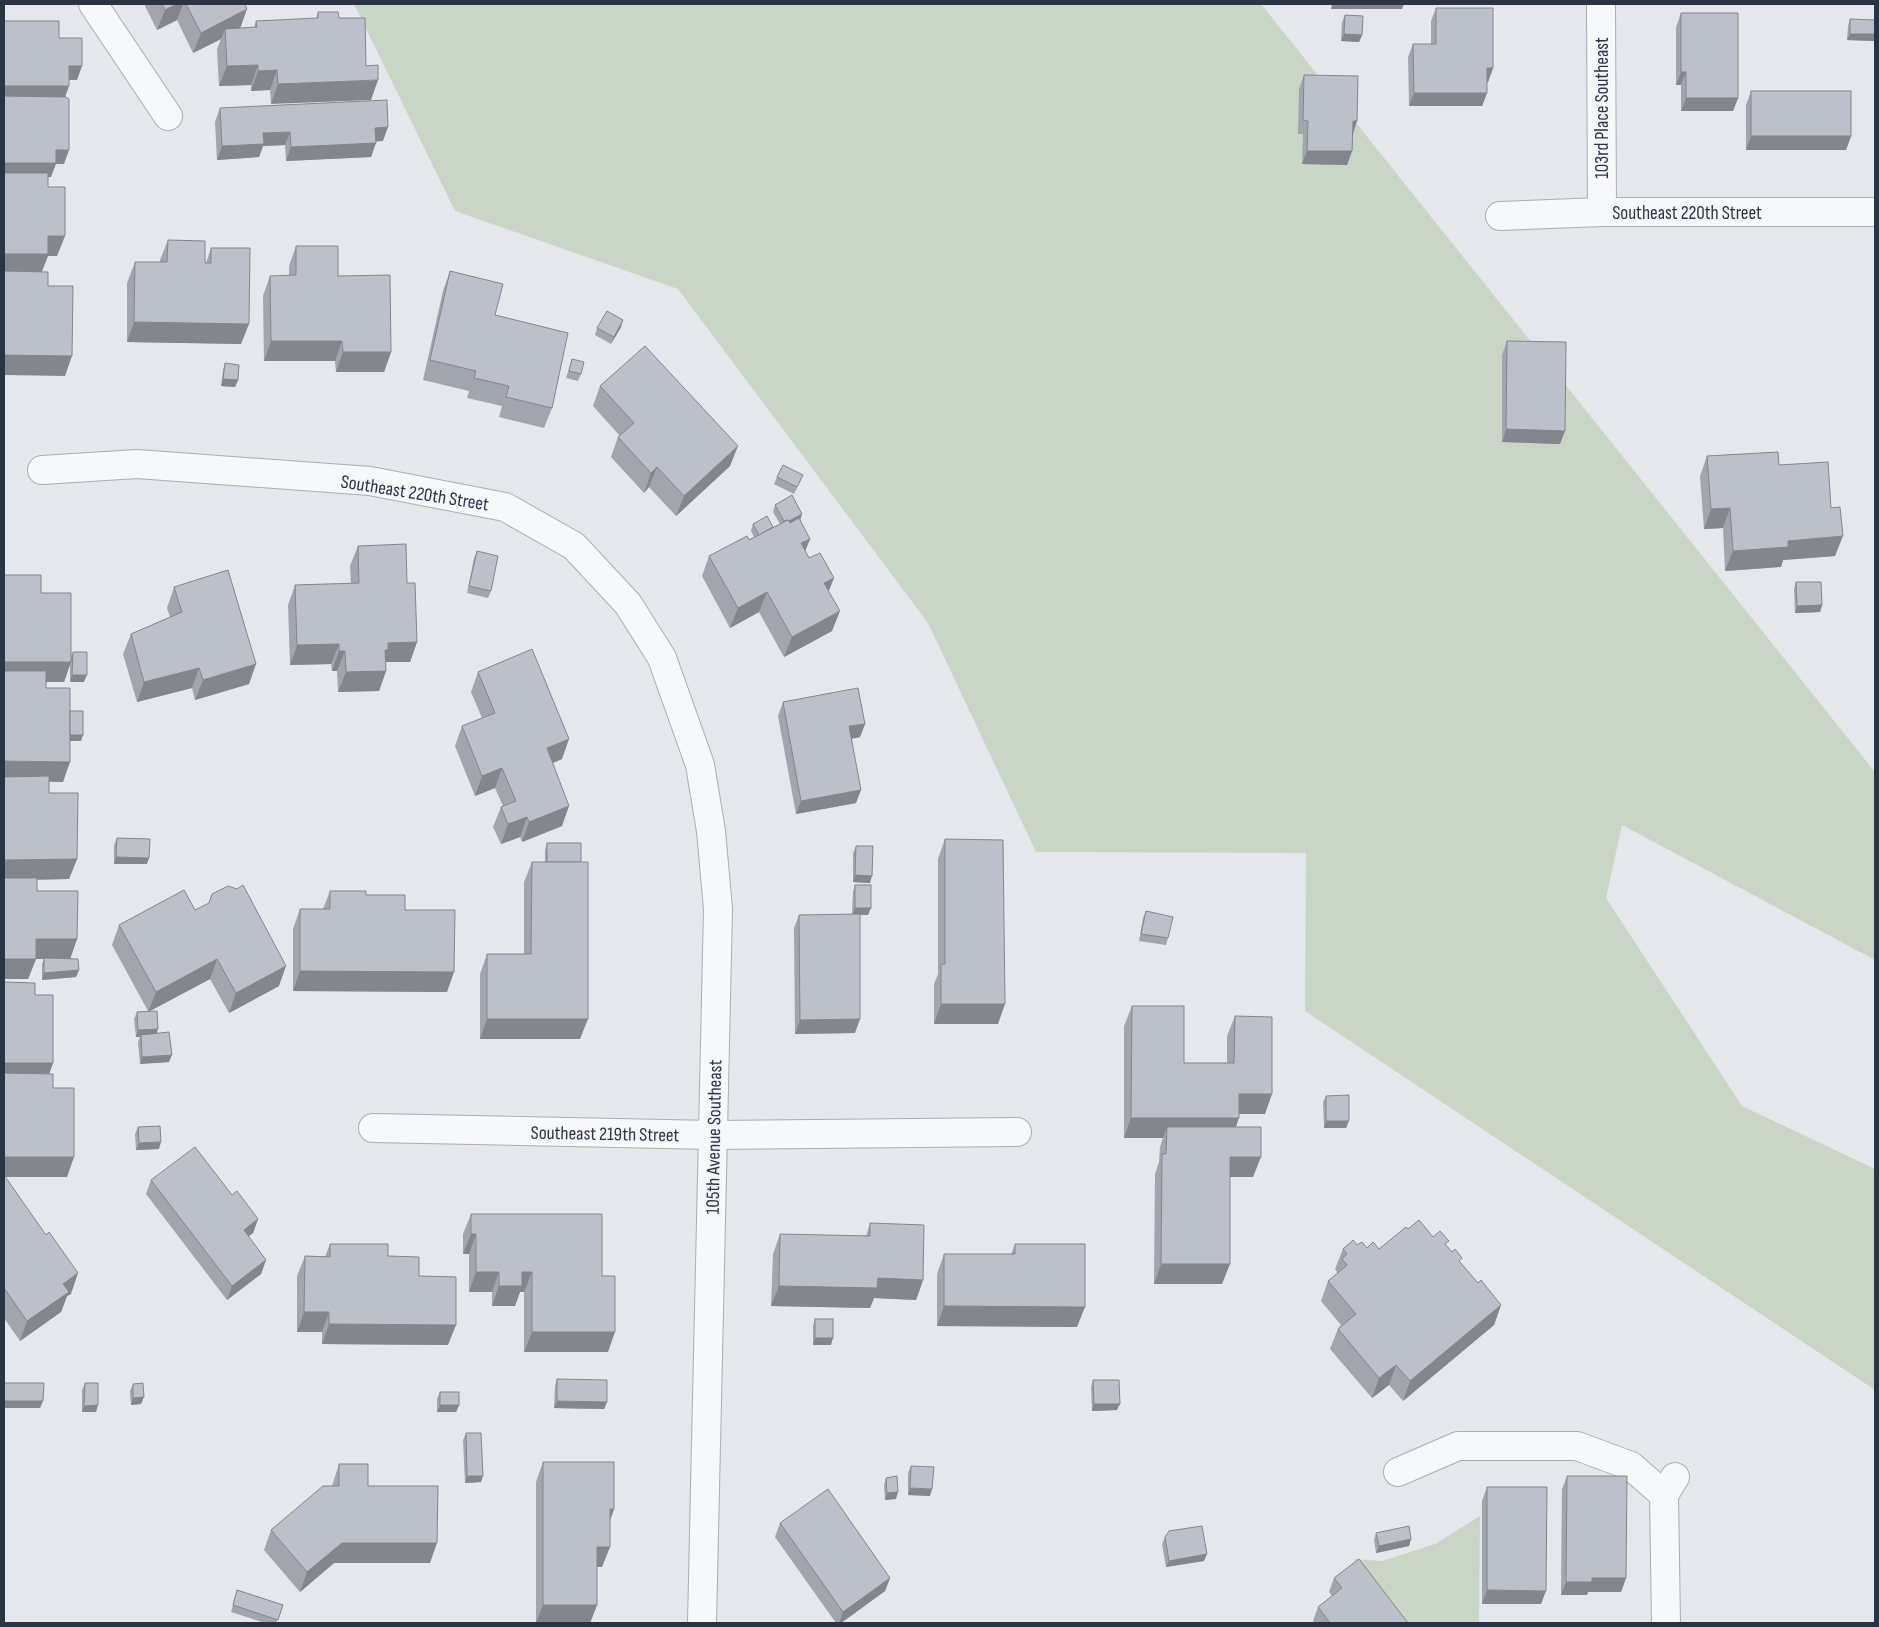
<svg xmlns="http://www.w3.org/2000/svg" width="1879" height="1627" font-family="'Sofia Sans Condensed',sans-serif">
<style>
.green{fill:#c9d6c5}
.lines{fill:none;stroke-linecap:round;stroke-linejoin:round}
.minor-casing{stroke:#a9aeb7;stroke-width:30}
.minor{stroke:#f7f8fa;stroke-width:28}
.wall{fill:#a1a5ae}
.shaded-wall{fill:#83868d}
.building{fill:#bbc0ca;stroke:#83868d}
.labels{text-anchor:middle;stroke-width:4;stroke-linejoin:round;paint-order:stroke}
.street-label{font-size:19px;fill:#2b3445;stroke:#f4f6f9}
</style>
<rect width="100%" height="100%" fill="#e4e7ec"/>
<!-- green -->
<g class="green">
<path d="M354,4H1261L1875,772V960L1622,825L1606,898L1742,1106L1875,1169V1390L1305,1011L1306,853L1036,852L928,623L678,289L455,211Z"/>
<path d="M1480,1516L1479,1623H1402L1353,1559L1382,1561L1435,1544Z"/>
</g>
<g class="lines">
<!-- minor casing -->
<g class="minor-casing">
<g id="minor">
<path d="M93,4L168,116"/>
<path d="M1601,4L1602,212"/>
<path d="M1500,216L1602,212H1875"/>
<path d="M42,470L137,464L370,481L505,507L574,546L628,604L662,658L700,765L711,831L718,909L702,1623"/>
<path d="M373,1128L713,1135L1017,1132"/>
<path d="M1398,1472L1458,1446H1577L1631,1466L1664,1495"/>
<path d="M1666,1623L1664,1495L1675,1477"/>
</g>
</g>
<!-- minor -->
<use href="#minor" class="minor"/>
</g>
<!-- wall -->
<g class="wall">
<path d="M144,4H245L240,28L254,27L256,21L316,19L318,12H338L271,104L270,90L251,91V85L219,86L217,49L221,39L193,53L177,20L157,30Z"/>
<path d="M1436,8L1493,68L1488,82H1487V93L1482,106H1409L1408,57L1413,44H1431V21Z"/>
<path d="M1681,13L1738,98L1733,111H1681V85H1676V27Z"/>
<path d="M1345,15L1362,35L1359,42L1341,41L1342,22Z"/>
<path d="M1850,19L1874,41L1847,40L1848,26Z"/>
<path d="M1304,75L1357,121L1353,135L1352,151L1347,165L1302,164L1303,134H1298L1299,89Z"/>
<path d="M1751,91L1851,136L1846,150H1746V105Z"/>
<path d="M220,108L383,141H376L371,157L286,161L285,145L263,146L259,157L217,160L215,122Z"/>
<path d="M168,240L205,263H206L211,248L241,344L127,342V283L135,262H160V260Z"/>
<path d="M296,246L338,276L391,352L384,372H336L335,361H264L263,296L270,276H289V266Z"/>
<path d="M450,271L495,315L552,408L544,428L499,417L502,406L467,398L469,391L423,380L443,291Z"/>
<path d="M621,327L611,344L595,335L597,328Z"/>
<path d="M1507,341L1560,444L1502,442V355Z"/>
<path d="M572,359L581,374L578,381L566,378Z"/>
<path d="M225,363L238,380L235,387L221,386L223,370Z"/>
<path d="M600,386L730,466L676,516L649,487L644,493L611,457L618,437L620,436L593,406Z"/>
<path d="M1707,456L1779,465L1835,556L1783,560L1781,567L1725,571L1723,528L1704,529L1700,476Z"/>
<path d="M803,475L794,494L774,484L777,477Z"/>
<path d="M775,505L800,521L810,539L805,551L829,592L832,631L784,657L759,612L730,628L702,576L709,556L754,537L751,531L753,524L773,527L780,524L773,512Z"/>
<path d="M358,546L407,583L417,642L410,662H386V671L379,691L338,692L337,671H332L331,664L290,665L288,605L295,585L351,584L350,566Z"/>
<path d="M477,551L491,591L488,598L467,593L474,558Z"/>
<path d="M1796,582L1822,605L1820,612L1795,613L1794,589Z"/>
<path d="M174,587L249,684L195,700L192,688L137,702L123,654L131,634L170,617L167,608Z"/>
<path d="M41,593L71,656L73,652L84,682H70V664L64,682H46V688L70,711L81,741H70L63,782L49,781V793L77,859L69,879L37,880V891L77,939L70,959L79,970L76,977L42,980V964L44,959H36L28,979H4Z"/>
<path d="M478,672L562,759L553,763L562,826L522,842L520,837L501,844L493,827L501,807L503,806L495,788L475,796L455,746L462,726L482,718L471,692Z"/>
<path d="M783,702L865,724L860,737L852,739L856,803L796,814L778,716Z"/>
<path d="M117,838L147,864H114V845Z"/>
<path d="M945,839L998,1024H934V984L938,974V859Z"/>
<path d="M547,843L580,1039H480V974L487,954H524V882L532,862H545V850Z"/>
<path d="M856,846L870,883L853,882V853Z"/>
<path d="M855,885L868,915H860L855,1033L795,1034L794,928L799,915L852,914L853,892Z"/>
<path d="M330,891L366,895L405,910L447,992L293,991V929L300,909H323Z"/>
<path d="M195,910L279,986L229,1013L210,979L150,1011L156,1034L169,1062L140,1064L138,1042L140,1037H136L134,1019L137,1012L148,1011L112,945L119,925Z"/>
<path d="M1146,911L1168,938L1166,945L1139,941L1143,918Z"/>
<path d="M4,982L35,995L53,1063L49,1074L53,1088L67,1177H5L71,1294L67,1296L61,1312L20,1341L4,1318Z"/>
<path d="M1132,1006L1184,1063H1227V1036L1235,1016L1265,1114H1239L1236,1127L1253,1177H1230L1222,1284H1154L1155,1174L1159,1162L1160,1147L1163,1138H1124V1026Z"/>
<path d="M1326,1096L1346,1128H1324L1323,1102Z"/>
<path d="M138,1127L159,1149L136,1150L135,1134Z"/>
<path d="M151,1180L232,1195L258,1219L253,1233L248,1236L266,1260L261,1274L227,1300L146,1194Z"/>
<path d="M471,1214L602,1276L608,1352H524V1292H520L515,1306H492V1292H469V1254H463V1234Z"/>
<path d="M870,1223L923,1280L916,1300L874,1298L870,1308L771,1306L773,1254L780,1234L866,1236Z"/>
<path d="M1408,1229L1433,1237L1447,1247L1478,1283L1501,1305L1494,1325L1403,1401L1389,1385L1372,1398L1330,1349L1338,1329L1341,1325L1321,1301L1328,1281L1337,1274V1272L1335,1269L1343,1249L1357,1245L1367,1248L1379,1249Z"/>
<path d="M330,1244L388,1256L419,1276L448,1345L322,1344V1332H297V1276L305,1256L325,1257Z"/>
<path d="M1015,1244L1077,1327L937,1326V1274L944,1254H1011Z"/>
<path d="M815,1319L831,1345H813V1326Z"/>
<path d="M557,1379L607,1402L604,1409L554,1408L555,1386Z"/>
<path d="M1093,1380L1117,1410L1092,1411L1091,1387Z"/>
<path d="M85,1383L96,1412H82V1390Z"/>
<path d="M133,1384L141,1404L131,1405L130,1391Z"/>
<path d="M440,1392L459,1405L456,1412H437V1399Z"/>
<path d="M466,1433L481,1482L465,1483L463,1440Z"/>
<path d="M543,1462L614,1509L610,1520L602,1567H597V1605L590,1623H536V1482Z"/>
<path d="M339,1464L368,1486L430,1563H334L300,1592L264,1550L271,1530L332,1486Z"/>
<path d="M911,1466L930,1496L908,1495V1473Z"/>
<path d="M1567,1476L1626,1578L1621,1592H1588L1587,1595H1561L1562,1489Z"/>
<path d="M886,1478L896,1499L885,1500L884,1485Z"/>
<path d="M1487,1487L1541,1604H1482V1501Z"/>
<path d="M780,1523L890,1578L885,1591L841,1623H836L775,1537Z"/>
<path d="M1376,1533L1411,1539L1409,1546L1376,1553L1374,1540Z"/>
<path d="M1165,1537L1204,1561L1166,1567L1162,1544Z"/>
<path d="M1334,1578L1408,1623H1315L1313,1621L1318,1607L1332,1596L1329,1592Z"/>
<path d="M237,1590L283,1605L276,1623H265L231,1612Z"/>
</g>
<!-- shaded-wall -->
<g class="shaded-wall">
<path d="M177,4H183L177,20L157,30L165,10Z"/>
<path d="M1332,4H1404L1402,9H1331Z"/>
<path d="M247,9L240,29H225L221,39L193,53L201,33Z"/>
<path d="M1344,34L1362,35L1359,42L1341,41Z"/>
<path d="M1850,34H1875V36L1874,41L1847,40Z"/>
<path d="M258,65L251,85L219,86L227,66Z"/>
<path d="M69,66H82L77,80H64Z"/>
<path d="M1487,68H1493L1488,82H1482Z"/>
<path d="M277,70L270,90L251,91L258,71Z"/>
<path d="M1681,72H1686L1681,85H1676Z"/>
<path d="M378,80L371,100L271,104L278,84Z"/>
<path d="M4,86H69L64,100H4Z"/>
<path d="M1414,93H1487L1482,106H1409Z"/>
<path d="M1686,98H1738L1733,111H1681Z"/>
<path d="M1353,121H1357L1352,135Z"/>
<path d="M388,127L383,141L370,142L375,128Z"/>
<path d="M290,132L285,145L263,146L259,157L217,160L222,146L263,133Z"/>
<path d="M1751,136H1851L1846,150H1746Z"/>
<path d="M376,143L371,157L286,161L291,147Z"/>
<path d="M56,150H69L64,164H56L51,177H4V163Z"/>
<path d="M1307,151H1352L1347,165L1302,164Z"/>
<path d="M48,236H65L57,256H48L41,274H4V254Z"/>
<path d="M623,320L621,327L611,344L614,337Z"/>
<path d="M134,322L249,324L241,344L127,342Z"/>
<path d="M271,341H342L335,361H264Z"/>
<path d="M343,352H391L384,372H336Z"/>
<path d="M4,355L72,356L65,376L4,375Z"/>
<path d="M223,379L238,380L235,387L221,386Z"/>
<path d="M1506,429L1565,431L1560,444L1502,442Z"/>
<path d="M738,446L730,466L676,516L684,496Z"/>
<path d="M657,467L649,487L644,493L651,473Z"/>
<path d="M1730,508L1723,528L1704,529L1711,509Z"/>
<path d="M802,514L800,521L785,523Z"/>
<path d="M1843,536L1835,556L1783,560L1781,567L1725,571L1733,551L1788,541Z"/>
<path d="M810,539L802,559L801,543Z"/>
<path d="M834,578L826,598L824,583Z"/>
<path d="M767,592L759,612L730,628L738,608Z"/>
<path d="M1822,605L1820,612L1795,613L1797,606Z"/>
<path d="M840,611L832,631L784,657L792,637Z"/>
<path d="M417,642L410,662H384L381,670L388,643Z"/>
<path d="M339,644L331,664L290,665L297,645Z"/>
<path d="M339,651H345L337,671H332Z"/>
<path d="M4,662H71L64,682H4Z"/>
<path d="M256,664L249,684L195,700L203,680Z"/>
<path d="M199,668L192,688L137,702L144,682Z"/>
<path d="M386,671L379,691L338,692L346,672Z"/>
<path d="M72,675H87L84,682H70Z"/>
<path d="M865,724L860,737L844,740L849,726Z"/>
<path d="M69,735H83L81,741H67Z"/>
<path d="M569,739L562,759L540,768L547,748Z"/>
<path d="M4,761L70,762L63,782L4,781Z"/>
<path d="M502,768L495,788L475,796L482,776Z"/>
<path d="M861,790L856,803L796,814L801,801Z"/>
<path d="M569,806L562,826L522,842L529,822Z"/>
<path d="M527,817L520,837L501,844L508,824Z"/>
<path d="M116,857L149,858L147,864H114Z"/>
<path d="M77,859L69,879L4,880V860Z"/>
<path d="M855,875L872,876L870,883L853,882Z"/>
<path d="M855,908H871L868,915H852Z"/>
<path d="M36,939H77L70,959H28Z"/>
<path d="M4,959H36L28,979H4Z"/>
<path d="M217,959L210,979L148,1012L156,992Z"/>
<path d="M286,966L279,986L229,1013L236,993Z"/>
<path d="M79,970L76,977L42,980L44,973Z"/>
<path d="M300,971L454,972L447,992L293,991Z"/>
<path d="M941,1004H1005L998,1024H934Z"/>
<path d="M487,1019H588L580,1039H480Z"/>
<path d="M860,1019L855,1033L795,1034L800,1020Z"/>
<path d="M158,1029L156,1036L141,1035L140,1037H136L138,1030Z"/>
<path d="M172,1055L169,1062L140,1064L142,1057Z"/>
<path d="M4,1063H53L48,1077H4Z"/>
<path d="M1239,1094H1272L1265,1114H1232Z"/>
<path d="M1131,1118H1239L1232,1138L1167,1127L1163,1138H1124Z"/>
<path d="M1326,1121H1349L1346,1128H1324Z"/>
<path d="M161,1142L159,1149L136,1150L139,1143Z"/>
<path d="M4,1157H74L67,1177H4Z"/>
<path d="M1230,1157H1261L1253,1177H1223Z"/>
<path d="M258,1219L253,1233L239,1244L244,1230Z"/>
<path d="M471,1234H476L469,1254H463Z"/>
<path d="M266,1260L261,1274L227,1300L232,1286Z"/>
<path d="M1161,1264H1230L1222,1284H1154Z"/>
<path d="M476,1272H499L492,1292H469Z"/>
<path d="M522,1272H532L524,1292H520L515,1306H492L499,1286Z"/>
<path d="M78,1273L71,1294L67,1296L61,1312L20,1341L27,1321L63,1284Z"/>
<path d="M878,1278L923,1280L916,1300L874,1298L870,1308L771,1306L779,1286Z"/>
<path d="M1501,1305L1494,1325L1403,1401L1410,1381Z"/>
<path d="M944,1306L1085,1307L1077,1327L937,1326Z"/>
<path d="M304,1312H329L322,1332H297Z"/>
<path d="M329,1324L456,1325L448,1345L322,1344Z"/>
<path d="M532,1332H615L608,1352H524Z"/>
<path d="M815,1338H833L831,1345H813Z"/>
<path d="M1396,1365L1389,1385L1372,1398L1379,1378Z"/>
<path d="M144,1397L141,1404L131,1405L133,1398Z"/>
<path d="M4,1401H43L40,1408H4Z"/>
<path d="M557,1401L607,1402L604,1409L554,1408Z"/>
<path d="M1094,1404H1120L1117,1410L1092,1411Z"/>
<path d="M98,1405L96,1412H82L84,1406Z"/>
<path d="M440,1405H459L456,1412H437Z"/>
<path d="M467,1476H483L481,1482L465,1483Z"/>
<path d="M910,1488L932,1489L930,1496L908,1495Z"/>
<path d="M898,1492L896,1499L885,1500L887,1493Z"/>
<path d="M610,1509H614L607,1529Z"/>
<path d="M1411,1539L1409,1546L1376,1553L1379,1546Z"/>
<path d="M342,1543H437L430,1563H334L300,1592L307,1572Z"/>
<path d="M597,1547H610L602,1567H590Z"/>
<path d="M1207,1554L1204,1561L1166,1567L1169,1561Z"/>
<path d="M890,1578L885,1591L841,1623H839L843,1612Z"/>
<path d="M1592,1578H1626L1621,1592H1588L1587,1595H1561L1566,1582Z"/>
<path d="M1487,1590L1546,1591L1541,1604H1482Z"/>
<path d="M543,1605H597L590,1623H536Z"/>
</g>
<!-- building -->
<g class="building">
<path d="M162,4H177L165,10Z"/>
<path d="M186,4H245L247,9L201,33Z"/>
<path d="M1436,8H1493V68H1487V93H1414L1413,44H1436Z"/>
<path d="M318,12H338L339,18H365L366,66L378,65V80L278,84L277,70L258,71V65L227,66L225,29L257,27L256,21L318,18Z"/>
<path d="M1681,13H1738V98H1686V72H1681Z"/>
<path d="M1345,15L1363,16L1362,35L1344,34Z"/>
<path d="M1850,19L1875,20V34H1850Z"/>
<path d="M4,21H59V38H82V66H69V86H4Z"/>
<path d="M1304,75L1358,76L1357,121H1353L1352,151H1307L1308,121L1303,120Z"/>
<rect x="1751" y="91" width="100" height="45"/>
<path d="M4,96L66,97L69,99V150H56V163H4Z"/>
<path d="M387,100L388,127L375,128L376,143L291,147L290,132L263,133L264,144L222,146L220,108Z"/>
<path d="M4,173H48V187H65V236H48V254H4Z"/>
<path d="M168,240L205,241V263H211V248H250L249,324L134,322L135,262H167Z"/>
<path d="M296,246H338V276L390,275L391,352H343L342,341H271L270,276L296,275Z"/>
<path d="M4,271L48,272V286H73L72,356L4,355Z"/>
<path d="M450,271L503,284L495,315L568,333L552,408L506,397L509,386L474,378L476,371L430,360Z"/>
<path d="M607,311L623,320L614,337L597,328Z"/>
<path d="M1507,341L1566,342L1565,431L1506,429Z"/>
<path d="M645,346L738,446L684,496L657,467L651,473L618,437L634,423L600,386Z"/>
<path d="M572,359L584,362L581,374L569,371Z"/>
<path d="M225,363L239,365L238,380L223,379Z"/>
<path d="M1778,452L1779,465L1828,462L1831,508L1840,507L1843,536L1788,541V547L1733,551L1730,508L1711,509L1707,456Z"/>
<path d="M783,465L803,475L797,487L777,477Z"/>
<path d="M792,495L802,514L789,521L788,520L784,521L775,505Z"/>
<path d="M767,516L773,527L759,535L753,524Z"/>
<path d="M799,518L810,539L801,543L809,558L820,553L834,578L824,583L840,611L792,637L767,592L738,608L709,556L747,536L749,540L788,520L790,523Z"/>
<path d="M406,544L407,583H415L417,642L388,643V650H385L386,671L346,672L345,651H339V644L297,645L295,585L359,583L358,546Z"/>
<path d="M477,551L498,556L491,591L469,586Z"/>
<path d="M228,570L256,664L203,680L199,668L144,682L131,634L182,612L174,587Z"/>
<path d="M4,575H41V593H71V662H4Z"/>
<path d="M1796,582H1821L1822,605L1797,606Z"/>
<path d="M532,649L569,739L547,748L569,806L529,822L527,817L508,824L501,807L516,801L502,768L482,776L462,726L495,713L478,672Z"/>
<path d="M73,652H87V675H72Z"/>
<path d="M4,671H46V688H70V762L4,761Z"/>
<path d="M858,688L865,724L849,726L861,790L801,801L783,702Z"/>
<rect x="70" y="711" width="13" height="24"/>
<path d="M49,776V793H78L77,859L4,860V777Z"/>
<path d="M117,838L150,839L149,858L116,857Z"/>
<path d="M945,839L1003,840L1005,1004H941V964H945Z"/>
<rect x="547" y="843" width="34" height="19"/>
<path d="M856,846H873L872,876L855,875Z"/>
<path d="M532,862H588V1019H487V954H531Z"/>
<path d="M4,878H37V891H78L77,939H36V959H4Z"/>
<path d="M243,885L286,966L236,993L217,959L156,992L119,925L184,890L195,910L209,903L212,894L228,886L237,889Z"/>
<rect x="855" y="885" width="16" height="23"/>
<path d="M330,891H366V895H405V910H455L454,972L300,971V909H330Z"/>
<path d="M1146,911L1173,917L1168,938L1141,934Z"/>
<path d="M860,914V1019L800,1020L799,915Z"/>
<path d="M44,958L78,959L79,970L44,973Z"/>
<path d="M4,982L35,983V995H53V1063H4Z"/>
<path d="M1132,1006H1184V1063H1234L1235,1016L1272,1017V1094H1239V1118H1131Z"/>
<path d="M157,1011L158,1029L138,1030L137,1012Z"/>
<path d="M169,1032L172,1055L142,1057L141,1035Z"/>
<path d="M4,1073L53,1074V1088H74V1157H4Z"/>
<path d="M1349,1095V1121H1326V1096Z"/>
<path d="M160,1126L161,1142L139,1143L138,1127Z"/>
<path d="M1167,1127H1261V1157H1230V1264H1161L1162,1154H1166Z"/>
<path d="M195,1147L232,1195L237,1191L258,1219L244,1230L266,1260L232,1286L151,1180Z"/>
<path d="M4,1175L46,1235L49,1232L78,1273L63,1284L69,1292L27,1321L4,1288Z"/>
<path d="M471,1214H602V1276H615V1332H532V1272H522V1286H499V1272H476V1234H471Z"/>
<path d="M1419,1220L1433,1237L1440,1231L1449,1241L1445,1244L1452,1252L1455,1249L1462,1258L1459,1261L1478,1283L1481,1280L1501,1305L1410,1381L1396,1365L1379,1378L1338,1329L1356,1314L1328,1281L1347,1265L1342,1259L1347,1254L1343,1249L1353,1240L1357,1245L1362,1242L1367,1248L1373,1242L1379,1249L1406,1227L1408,1229Z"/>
<path d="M870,1223L924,1225L923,1280L878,1278L877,1288L779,1286L780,1234L870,1236Z"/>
<path d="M330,1244H388V1256L419,1257V1276L456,1277V1325L329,1324V1312H304L305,1256L330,1257Z"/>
<path d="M1015,1244H1085V1307L944,1306V1254H1015Z"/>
<rect x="815" y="1319" width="18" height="19"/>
<path d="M557,1379L607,1380V1402L557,1401Z"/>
<path d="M1093,1380H1119L1120,1404H1094Z"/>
<path d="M4,1383H44L43,1401H4Z"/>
<path d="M85,1383H98V1405L84,1406Z"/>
<path d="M143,1383L144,1397L133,1398V1384Z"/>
<rect x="440" y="1392" width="19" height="13"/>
<path d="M466,1433H481L483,1476H467Z"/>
<path d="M543,1462H614V1509H610V1547H597V1605H543Z"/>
<path d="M339,1464H368V1486H438L437,1543H342L307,1572L271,1530L323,1486H339Z"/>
<path d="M911,1466L934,1467L932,1489L910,1488Z"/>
<path d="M897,1476L898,1492L887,1493L886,1478Z"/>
<path d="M1567,1476H1627L1626,1578H1592V1582H1566Z"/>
<path d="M1487,1487H1547L1546,1591L1487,1590Z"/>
<path d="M828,1489L890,1578L843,1612L780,1523Z"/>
<path d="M1202,1526L1207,1554L1169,1561L1165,1537L1169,1531Z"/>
<path d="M1409,1526L1411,1539L1379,1546L1376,1533Z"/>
<path d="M1359,1559L1408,1623H1330L1318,1607L1342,1588L1334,1578Z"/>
<path d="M237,1590L283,1605L278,1620L233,1605Z"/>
</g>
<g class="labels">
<!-- street labels -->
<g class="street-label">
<text transform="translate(1601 108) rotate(-90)" y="7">103rd Place Southeast</text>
<text x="1687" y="219">Southeast 220th Street</text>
<text transform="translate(415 492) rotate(9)" y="7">Southeast 220th Street</text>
<text transform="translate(605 1133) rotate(1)" y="7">Southeast 219th Street</text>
<text transform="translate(713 1137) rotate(-89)" y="7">105th Avenue Southeast</text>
</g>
</g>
<!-- border -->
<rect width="1879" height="1627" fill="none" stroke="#2b3445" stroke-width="10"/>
</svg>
